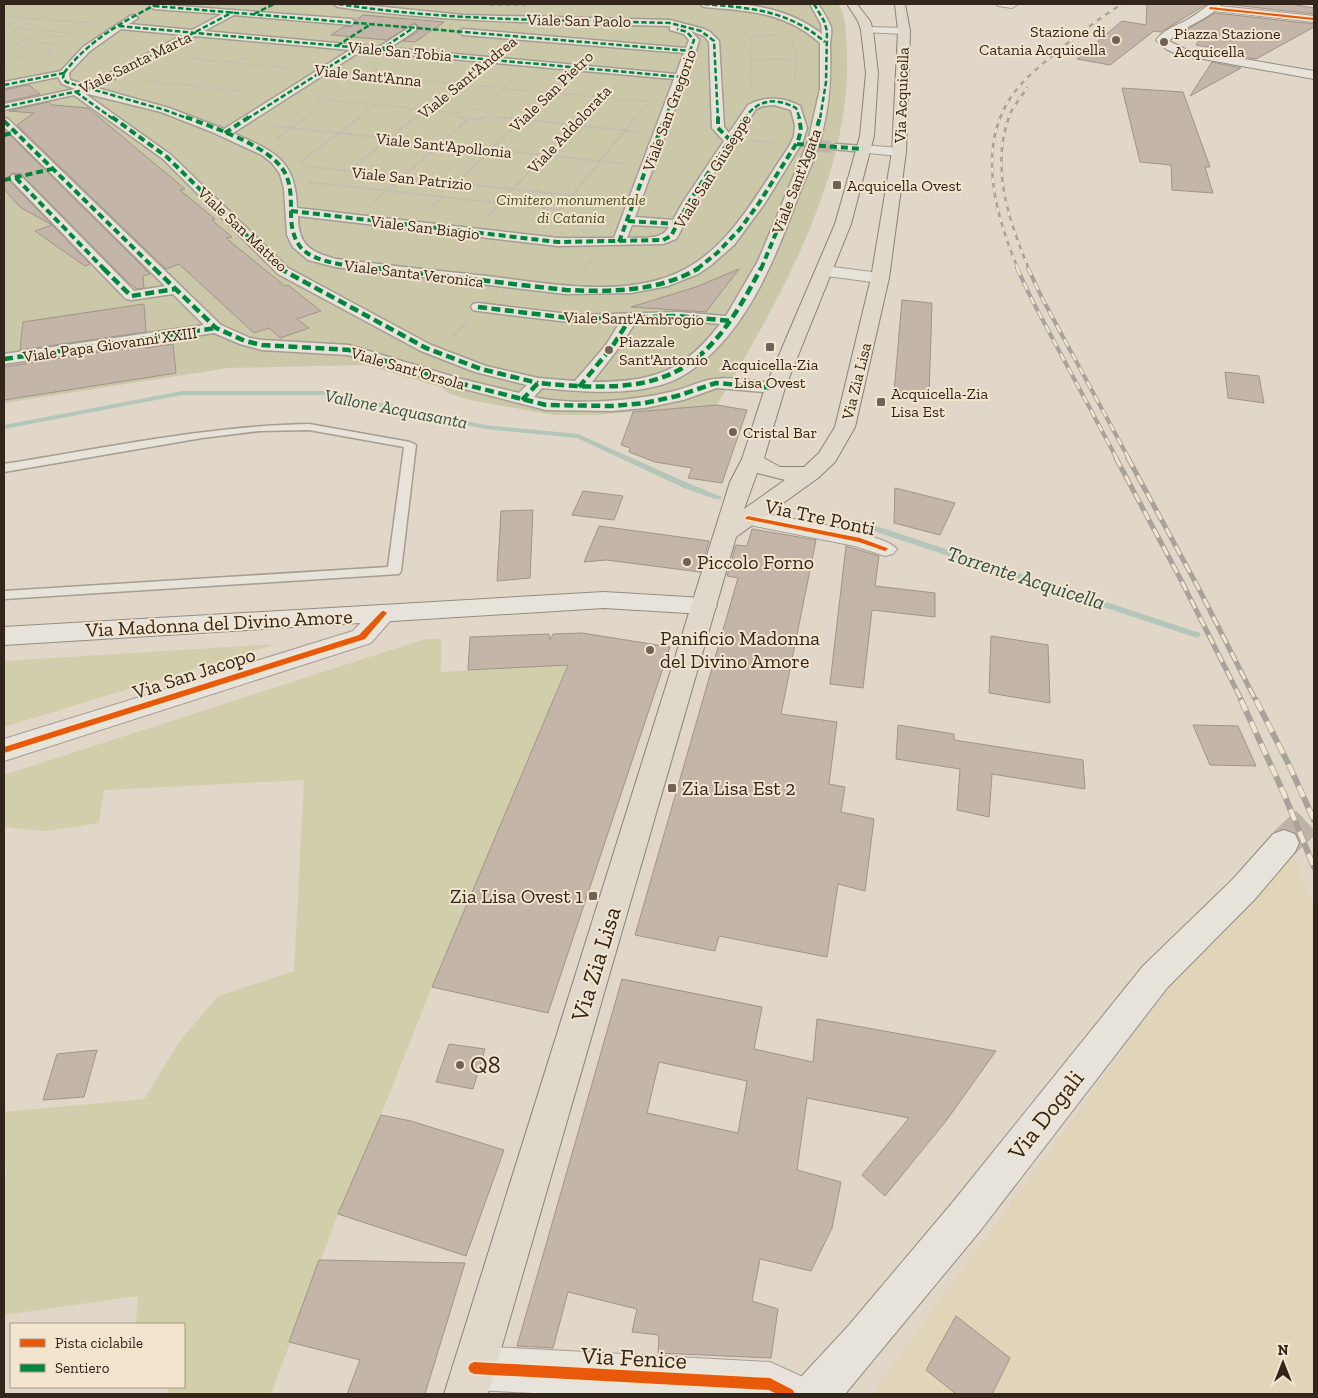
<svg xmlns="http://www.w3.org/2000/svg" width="1318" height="1398" font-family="'Zilla Slab',serif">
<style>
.farmland{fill:#e0d5b9}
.green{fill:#d1cfab}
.cemetery{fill:#cbc8aa}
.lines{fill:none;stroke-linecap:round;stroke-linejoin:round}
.stream{fill:#b4c5b9;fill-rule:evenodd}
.building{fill:#c4b5a9;stroke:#a09388;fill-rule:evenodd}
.pedestrian-tunnel-far1{stroke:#bdb3a6;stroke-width:10;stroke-dasharray:10 5;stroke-linecap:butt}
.pedestrian-tunnel{stroke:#bdb3a6;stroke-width:12;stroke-dasharray:12 6;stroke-linecap:butt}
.secondary-tunnel{stroke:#bdb3a6;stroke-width:31;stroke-dasharray:31 16;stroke-linecap:butt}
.service-casing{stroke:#a59c92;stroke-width:3}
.pedestrian-casing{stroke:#a59c92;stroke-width:3}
.minor-casing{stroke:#a59c92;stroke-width:2}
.secondary-casing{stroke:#948c82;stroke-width:2}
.primary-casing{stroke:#8a8278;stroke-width:2}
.path-far1{stroke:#c1bab2;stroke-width:1;stroke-dasharray:2 1;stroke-linecap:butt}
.path{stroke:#c1bab2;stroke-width:2;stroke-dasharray:2 1;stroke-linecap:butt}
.service{fill:#e8e3da;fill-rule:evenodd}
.pedestrian{fill:#e8e3da;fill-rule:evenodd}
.minor{fill:#e8e3da;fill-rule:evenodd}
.secondary{fill:#e8e3da;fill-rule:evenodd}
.primary{fill:#e0d8cb;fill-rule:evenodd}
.rail-far3-casing{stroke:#a8a29b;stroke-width:2.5}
.rail-far2-casing{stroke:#a8a29b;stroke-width:4}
.rail-far1-casing{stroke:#a8a29b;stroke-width:5}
.rail-casing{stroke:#a8a29b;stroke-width:6}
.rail-far3{stroke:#f3e5cd;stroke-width:2;stroke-dasharray:5;stroke-linecap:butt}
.rail-far2{stroke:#f3e5cd;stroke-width:2.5;stroke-dasharray:8;stroke-linecap:butt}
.rail-far1{stroke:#f3e5cd;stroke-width:3;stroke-dasharray:10;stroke-linecap:butt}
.rail{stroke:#f3e5cd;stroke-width:4.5;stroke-dasharray:12;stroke-linecap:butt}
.quiet-far2{stroke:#00873e;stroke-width:2.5;stroke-dasharray:5.5 2.5;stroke-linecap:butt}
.quiet-far1{stroke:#00873e;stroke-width:4;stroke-dasharray:7 4;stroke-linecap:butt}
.quiet{stroke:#00873e;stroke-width:4.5;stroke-dasharray:9 4.5;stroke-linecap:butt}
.cycleway-casing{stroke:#f3e5cd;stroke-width:3}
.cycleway{fill:#e8590c;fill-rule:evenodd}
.poi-dot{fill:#6f6358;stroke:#f3e5cd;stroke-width:2}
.labels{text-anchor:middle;stroke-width:4;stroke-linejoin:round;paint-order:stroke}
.far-street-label{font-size:16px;fill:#32251c;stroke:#f3e5cd}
.far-poi-label{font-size:16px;fill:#32251c;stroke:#f3e5cd;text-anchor:start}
.far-park-label{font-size:16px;font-style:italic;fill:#464d23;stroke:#f3e5cd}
.far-water-label{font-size:18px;font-style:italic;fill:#2c514c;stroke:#f3e5cd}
.street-label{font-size:20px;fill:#32251c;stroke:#f3e5cd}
.poi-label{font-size:20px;fill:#32251c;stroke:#f3e5cd;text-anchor:start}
.water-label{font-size:21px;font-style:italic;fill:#2c514c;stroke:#f3e5cd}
.near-street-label{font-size:24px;fill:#32251c;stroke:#f3e5cd}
.near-poi-label{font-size:24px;fill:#32251c;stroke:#f3e5cd;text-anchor:start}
</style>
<rect width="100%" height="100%" fill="#e0d7c8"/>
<!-- farmland -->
<path class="farmland" d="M1291,848L1314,908V1394H871L1172,983Z"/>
<!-- green -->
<g class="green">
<path d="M425,639H441V672L568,665L432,987L361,1165L338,1214L271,1394H168V1387H184V1324H136L138,1296L4,1315V1183L7,1167H4V1112L144,1099L180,1041L218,996L294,971L304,780L104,790L99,823L45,831L4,827V775Z"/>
<path d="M276,644L4,727V661Z"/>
</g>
<!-- cemetery -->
<path class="cemetery" d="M4,4H838C847,16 846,37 847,52C852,175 778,302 717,405L594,415H554L470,400L450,394L441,387L366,365L228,368L4,403Z"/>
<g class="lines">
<!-- stream -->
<g class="stream">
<path d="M182,391H325L485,425L578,434L690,484L722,497L721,499H715L684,488L577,438L485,429L325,395H182L4,429V425Z"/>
<path d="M852,520H858L1200,633L1201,635L1197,638L1194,637L852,524Z"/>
</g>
</g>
<!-- building -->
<g class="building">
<path d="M1147,4H1207L1161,32L1154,31L1110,65L1077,59L1122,21L1146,25Z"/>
<path d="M1224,4H1291L1314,8V14Z"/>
<path d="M1215,13L1314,24V27L1256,59L1218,53L1220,49L1196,45L1203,35L1181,33Z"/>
<path d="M363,15L444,22L415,42L403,41L417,32L418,25L414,23L387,40L331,35L345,26L351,27L357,24L356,20Z"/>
<path d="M1212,62L1241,68L1190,96Z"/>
<path d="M29,85L40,94L4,102V90Z"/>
<path d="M1122,88L1183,92L1210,167H1205L1213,193L1172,190L1171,165L1140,162Z"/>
<path d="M49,102L52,105L88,108L185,189L180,190L215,219L212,220L232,237L226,238L285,286L288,285L321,311L297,319L309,328L280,338L269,328L254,333L179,264L166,269L17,125L34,113L9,111Z"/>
<path d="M7,132L150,274L143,276L144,288L137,289L128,282L21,174L12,173L8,177L11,182L90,264L85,266L35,231L52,225L20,207L4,189V134Z"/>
<path d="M739,269L706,312L631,307L696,287Z"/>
<path d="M902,300L932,303L929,395L894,392Z"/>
<path d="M144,304L146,332L20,350L23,322Z"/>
<path d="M173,344L176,373L4,400V367L146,345V348Z"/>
<path d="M1225,372L1259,376L1264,403L1228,398Z"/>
<path d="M717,405L747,410L722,483L688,478L692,468L655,462L629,452L630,448L621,445L633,412Z"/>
<path d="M895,488L955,503L940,535L894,523Z"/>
<path d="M583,491L623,496L614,520L572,515Z"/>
<path d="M533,510L530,578L497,581L501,511Z"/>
<path d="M599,526L651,533L709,541L700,572L606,560L584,562Z"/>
<path d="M752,529L816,540L781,714L837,722L829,784L845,787L841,812L874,819L865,891L838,884L827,957L719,936L715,951L635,935L738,578L727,576L736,545L747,546Z"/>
<path d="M846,546L879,556L875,586L935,593V617L872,610L863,688L830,684Z"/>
<path d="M582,633L670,647L548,1013L432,987L568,665L468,670L470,637L549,634L550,640L553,634Z"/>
<path d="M991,636L1048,645L1050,703L989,693Z"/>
<path d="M898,725L954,734V740L1083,760L1085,789L992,774L989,817L957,810L960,769L896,759Z"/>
<path d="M1193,725L1238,726L1256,766L1210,765Z"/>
<path d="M622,979L762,1007L754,1049L813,1062L817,1019L996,1051L946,1121L885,1196L862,1175L909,1118L807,1098L797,1170L841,1182L832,1228L811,1271L760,1259L752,1301L778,1309L771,1358L658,1353L659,1335L632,1332L637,1309L568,1292L553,1348L517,1346ZM659,1062L747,1081L738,1133L647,1113Z"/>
<path d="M449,1044L485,1049L473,1089L436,1082Z"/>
<path d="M97,1050L84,1097L43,1100L57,1054Z"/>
<path d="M381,1115L411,1121L504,1150L466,1256L338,1214Z"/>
<path d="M319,1260L465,1263L425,1394H347L360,1360L289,1342Z"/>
<path d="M956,1316L1010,1358L992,1394H956L926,1370Z"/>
</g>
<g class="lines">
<!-- pedestrian-tunnel-far1 -->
<g class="pedestrian-tunnel-far1">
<path d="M351,22L365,24"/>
<path d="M419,28L433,30"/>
</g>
<!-- pedestrian-tunnel -->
<path class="pedestrian-tunnel" d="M819,146L836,147"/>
<!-- secondary-tunnel -->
<path class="secondary-tunnel" d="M1284,843L1314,815"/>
<!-- service casing -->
<g class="service-casing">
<path id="service" d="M309,424L410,442L416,445L401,571L399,574L4,599V591L388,567L404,447L309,430L259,431L202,438L4,472V464C105,448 206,426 309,424Z"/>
</g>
<!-- pedestrian casing -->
<g class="pedestrian-casing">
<g id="pedestrian">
<path d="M152,4L351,19L356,22L351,25L234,15L204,31L379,47L413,25L416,26V30L390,48L676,74L684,53L463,35L458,32L463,29L686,48L689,40L684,34L670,30V26C559,23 448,23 338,7L334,4H354L463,15L670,20L704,29L710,32L719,41L724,127L729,133L748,105C764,96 784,97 800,106L807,128L803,141L765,203L734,245L710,266L698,274L668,286L631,293L566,294L335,267L308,260L293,247L287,235L284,189L280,174L272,163L262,155L212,132L161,112L84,93L171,155L288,268L431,345L486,366L538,378L575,381L606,345L620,322L577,323L478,311L473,310L471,307L473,304L478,303L577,315L678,312L726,316L758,261L808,142L820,89V43C785,12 749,11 704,7L700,4C741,1 788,7 822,34L821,24L810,4H818C823,11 828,19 831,27C832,33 830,40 830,46C831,75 830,101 823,129C819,150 809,170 801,189C776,256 747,336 684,375C646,398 584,392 542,388L534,397C571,406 633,401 670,392C685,389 699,381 714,379C731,376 757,382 775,383L781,385L783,388L781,391L775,393L717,388L683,400L645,408L612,411L546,410L449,385L348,355L262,350L240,344L214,333L4,364V354L204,325L173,294L131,300L126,299L12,181L10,178L12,175H20L134,291L165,286L4,127V118L8,119L221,325L250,338L262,340L349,345L461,379L519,393L527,385L475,372L421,351L278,274L163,159L74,95L4,110V104L75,89L62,84L58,77L4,88V82L61,71L83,47L130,16L133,15L138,18L129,24L192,30L222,14L154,9L150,6ZM121,29L183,35L87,85L70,80L69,73L90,51ZM691,31L704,36L709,42L712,128L724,141L683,202L673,220L635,217L696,51L699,40ZM195,36L350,50L224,129L169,108L97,88ZM361,51L674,79L614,238H558L297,208C296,159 273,151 233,133ZM774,105L791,110L795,125L794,136C789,149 780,159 773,171C746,212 721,254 675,274C619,298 545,283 487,276C437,271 386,265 336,259C310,252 298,245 298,216L558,246L663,244L676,239L678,236L695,202L756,109L763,106ZM632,225L669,227C662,241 641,237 627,238ZM678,320L720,324C683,373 651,382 592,382L617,350L636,322Z"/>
<path d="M836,144L863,146L869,149L863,152L832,149L830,147Z"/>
</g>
</g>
<!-- minor casing -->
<g class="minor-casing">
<g id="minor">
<path d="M997,4H1016L1017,5L1012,8L998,6Z"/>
<path d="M1210,5L1314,16V22L1206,10L1205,8Z"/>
<path d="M867,27L904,28L910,31L904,34L863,32L861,30Z"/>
<path d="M863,145L899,148L904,149L906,152L904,155L899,156L858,152L856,149L858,146Z"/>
<path d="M825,266L880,273L886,274L889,278L886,282L880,283L819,275L816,271L819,267Z"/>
<path d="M748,511C774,516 885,532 897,549L893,554L885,556L855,546L740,523L736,518L740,513Z"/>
<path d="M384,605L393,607L397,613L371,643L4,761V739L353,631L375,607Z"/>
<path d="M474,1346L770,1362L805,1378L811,1394H555L474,1390L459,1383L452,1368L459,1353Z"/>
</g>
</g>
<!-- secondary casing -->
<g class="secondary-casing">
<g id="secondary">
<path d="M1210,4H1222C1208,21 1182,26 1169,41L1185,49L1314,71V79L1181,55C1171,52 1163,49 1156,40C1164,30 1172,27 1183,22C1193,17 1201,10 1210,4Z"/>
<path d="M604,592L704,598L713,600L717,606L713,612L704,614L604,608L4,645V627Z"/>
<path d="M1284,830L1295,834L1299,843L1295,852L1255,899L1167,988L980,1231L845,1394H794L800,1378L849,1325L952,1203L1143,966L1233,879L1273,834Z"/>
</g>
</g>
<!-- primary casing -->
<g class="primary-casing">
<path id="primary" d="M847,4H857L870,21L873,30L878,73L874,136L851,224L785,388L764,458L780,467H804L819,453L835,427L871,278L892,152L898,31L895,4H905L910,31L906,152L889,278L855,427L835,462L818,478L736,537L488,1394H444L730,482L742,459L765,388L835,224L860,136L866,73L861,30L858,21ZM757,473L785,480L744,509Z"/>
</g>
<!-- path-far1 -->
<g class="path-far1">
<path d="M4,9L18,4"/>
<path d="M4,16L90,23"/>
<path d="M740,26L751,41V88"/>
<path d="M4,27L26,18"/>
<path d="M21,28L76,34"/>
<path d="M48,35L65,37L48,53"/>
<path d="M4,37L65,4"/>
<path d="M749,37L779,35"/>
<path d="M793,42L797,59L794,87"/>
<path d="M4,48L15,44"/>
<path d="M4,49L30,62"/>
<path d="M54,57L29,42L57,45"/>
<path d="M188,58L292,68"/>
<path d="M4,59L13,64"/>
<path d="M42,59L15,44L48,31"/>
<path d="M751,59L797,60"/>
<path d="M353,74L648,102"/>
<path d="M142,81L252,92"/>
<path d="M153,82L207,52"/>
<path d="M180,96L246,57"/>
<path d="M316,99L459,113"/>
<path d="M210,107L288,59"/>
<path d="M480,110L513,80"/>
<path d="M487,116L513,119"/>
<path d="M304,119L377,67"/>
<path d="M358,119L422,71"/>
<path d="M414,119L468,76"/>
<path d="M463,119L457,115C465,107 481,107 490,114L482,119"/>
<path d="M523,119L559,84"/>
<path d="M578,119L608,87"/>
<path d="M635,119L647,104"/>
</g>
<!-- path -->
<g class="path">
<path d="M461,117L474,120L485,117"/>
<path d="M501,117L639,132"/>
<path d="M273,126L627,164"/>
<path d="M276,139L306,117"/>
<path d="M752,141L773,142"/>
<path d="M299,163L360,117"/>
<path d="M303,166L612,200"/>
<path d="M350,170L416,117"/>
<path d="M308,182L560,210"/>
<path d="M457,183L524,117"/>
<path d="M374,202L467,120"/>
<path d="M429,209L442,197"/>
<path d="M488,216L580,117"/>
<path d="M550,223L636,117"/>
<path d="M583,271L591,260"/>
<path d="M453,337L467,321"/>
</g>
<!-- service -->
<use href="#service" class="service"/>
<!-- pedestrian -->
<use href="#pedestrian" class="pedestrian"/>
<!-- minor -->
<use href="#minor" class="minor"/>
<!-- secondary -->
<use href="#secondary" class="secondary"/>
<!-- primary -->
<use href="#primary" class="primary"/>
<!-- rail-far3 casing -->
<g class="rail-far3-casing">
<g id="rail-far3">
<path d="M1027,88C1022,96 1014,105 1010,114C990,166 1008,220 1029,269"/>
<path d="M1018,269C996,216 976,149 1011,97C1022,80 1039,67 1054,54C1076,36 1098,19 1122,4"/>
</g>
</g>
<!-- rail-far2 casing -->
<g class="rail-far2-casing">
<g id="rail-far2">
<path d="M1017,268L1032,300L1117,459"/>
<path d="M1028,268L1043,300L1129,459"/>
</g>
</g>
<!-- rail-far1 casing -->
<g class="rail-far1-casing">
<g id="rail-far1">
<path d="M1116,458L1181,580L1242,701"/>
<path d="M1128,458L1199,589L1256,701"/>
</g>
</g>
<!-- rail casing -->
<g class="rail-casing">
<g id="rail">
<path d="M1241,700L1284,794L1314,867"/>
<path d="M1256,700L1290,767L1314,820"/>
</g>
</g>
<!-- rail-far3 -->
<use href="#rail-far3" class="rail-far3"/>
<!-- rail-far2 -->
<use href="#rail-far2" class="rail-far2"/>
<!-- rail-far1 -->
<use href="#rail-far1" class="rail-far1"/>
<!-- rail -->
<use href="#rail" class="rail"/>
<!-- quiet-far2 -->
<g class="quiet-far2">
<path d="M338,4C448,21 559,20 670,23L701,31L714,41L718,119"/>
<path d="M489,4H526"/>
<path d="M704,4C751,8 788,10 825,42"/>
<path d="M814,4L824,21L827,31L826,82L820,119"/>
<path d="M154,6L691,51"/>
<path d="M254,14L274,4"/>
<path d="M119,26L681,77"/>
<path d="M337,46L371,24"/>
<path d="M380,50L413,28"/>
<path d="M64,73L63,78L66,82L165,110L189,119"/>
<path d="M64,73C88,41 122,22 157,4"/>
<path d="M4,85L64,73"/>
<path d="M76,92L113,119"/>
<path d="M4,107L88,89L233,12"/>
<path d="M247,119L359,48"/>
<path d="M665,119L694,40L687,32L677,29"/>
<path d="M744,119C758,99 775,97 796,108L800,119"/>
</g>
<!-- quiet-far1 -->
<g class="quiet-far1">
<path d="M112,117L167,157L281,269"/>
<path d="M186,117C214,128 271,146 285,173C291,184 291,199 291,211"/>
<path d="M718,117V128L729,139"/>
<path d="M4,121L155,269"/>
<path d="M225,133L249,117"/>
<path d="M4,135L16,132"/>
<path d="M797,144L863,149"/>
<path d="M16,178L104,269"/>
<path d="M4,180L52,169"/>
<path d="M291,211L558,242L663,240L671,236L689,202L745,117"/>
<path d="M291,211C291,223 292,235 299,245C312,266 362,266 384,269"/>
<path d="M628,221L676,224"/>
<path d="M619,242L665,117"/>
<path d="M697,269L717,253L740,229L759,203L798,141L801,130L799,117"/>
<path d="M761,269L811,149L820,117"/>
</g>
<!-- quiet -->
<g class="quiet">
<path d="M103,268L131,296L175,289"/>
<path d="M154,268L216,328L245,341L262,345L349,350L455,382L546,405L612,406L645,403L677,396L716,383L775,388"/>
<path d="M279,268L426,348L481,369L538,383"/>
<path d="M374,268L566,290C611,292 659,292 699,268"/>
<path d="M478,307L577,319L678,316L731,321"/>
<path d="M4,359L216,328"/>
<path d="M579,387L612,347L631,317"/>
<path d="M522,400L538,383C662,395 703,381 761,268"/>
</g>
<!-- cycleway casing -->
<g class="cycleway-casing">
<g id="cycleway">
<path d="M1210,7L1314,18V20L1209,9Z"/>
<path d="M748,516L860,538L887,548L888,549L885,551L859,542L746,519L745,518Z"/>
<path d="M382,611H384L387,613L365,639L4,753V747L359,635Z"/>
<path d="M474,1362L770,1378L793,1390L795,1394H777L769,1390L474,1374L470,1372L468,1368L470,1364Z"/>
</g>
</g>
<!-- cycleway -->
<use href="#cycleway" class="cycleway"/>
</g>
<!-- markers -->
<g class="poi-dot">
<circle cx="1116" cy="40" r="5"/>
<circle cx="1164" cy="42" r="5"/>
<rect x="832" y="180" width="10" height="10" rx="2.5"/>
<rect x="765" y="342" width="10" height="10" rx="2.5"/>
<circle cx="609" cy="350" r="5"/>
<rect x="876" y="397" width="10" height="10" rx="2.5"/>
<circle cx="733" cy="432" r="5"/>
<circle cx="687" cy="562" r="5"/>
<circle cx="650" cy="650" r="5"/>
<rect x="667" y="783" width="10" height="10" rx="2.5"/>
<rect x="588" y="891" width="10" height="10" rx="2.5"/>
<circle cx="460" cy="1065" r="5"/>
</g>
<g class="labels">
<!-- far-street labels -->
<g class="far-street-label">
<text transform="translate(579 20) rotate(1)" y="6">Viale San Paolo</text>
<text transform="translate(400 51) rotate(5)" y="6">Viale San Tobia</text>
<text transform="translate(135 62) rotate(-26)" y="6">Viale Santa Marta</text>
<text transform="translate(368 75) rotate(6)" y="6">Viale Sant'Anna</text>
<text transform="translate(467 77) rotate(-39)" y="6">Viale Sant'Andrea</text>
<text transform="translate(551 91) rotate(-44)" y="6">Viale San Pietro</text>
<text transform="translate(901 95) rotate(-88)" y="6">Via Acquicella</text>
<text transform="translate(669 110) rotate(-70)" y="6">Viale San Gregorio</text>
<text transform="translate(569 129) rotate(-47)" y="6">Viale Addolorata</text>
<text transform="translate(444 145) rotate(6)" y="6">Viale Sant'Apollonia</text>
<text transform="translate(712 171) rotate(-58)" y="6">Viale San Giuseppe</text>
<text transform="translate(412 178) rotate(6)" y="6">Viale San Patrizio</text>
<text transform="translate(796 181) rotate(-69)" y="6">Viale Sant'Agata</text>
<text transform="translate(425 227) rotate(7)" y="6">Viale San Biagio</text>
<text transform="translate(243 229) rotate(43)" y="6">Viale San Matteo</text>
<text transform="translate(414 273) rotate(7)" y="6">Viale Santa Veronica</text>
<text transform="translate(634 318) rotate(1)" y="6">Viale Sant'Ambrogio</text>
<text transform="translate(110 344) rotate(-8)" y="6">Viale Papa Giovanni XXIII</text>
<text transform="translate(408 368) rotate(16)" y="6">Viale Sant'Orsola</text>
<text transform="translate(856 381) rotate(-76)" y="6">Via Zia Lisa</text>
</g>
<!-- far-poi labels -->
<g class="far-poi-label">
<text x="1106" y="37" text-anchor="end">Stazione di<tspan x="1106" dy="18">Catania Acquicella</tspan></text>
<text x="1174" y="39">Piazza Stazione<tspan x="1174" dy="18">Acquicella</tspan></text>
<text x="847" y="191">Acquicella Ovest</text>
<text x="619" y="347">Piazzale<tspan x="619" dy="18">Sant'Antonio</tspan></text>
<text x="770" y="370" text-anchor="middle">Acquicella-Zia<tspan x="770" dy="18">Lisa Ovest</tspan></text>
<text x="891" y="399">Acquicella-Zia<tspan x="891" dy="18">Lisa Est</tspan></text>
<text x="743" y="438">Cristal Bar</text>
</g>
<!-- far-park labels -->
<g class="far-park-label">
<text x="571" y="205">Cimitero monumentale<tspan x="571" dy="18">di Catania</tspan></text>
</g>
<!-- far-water labels -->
<g class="far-water-label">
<text transform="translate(396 409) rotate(11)" y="6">Vallone Acquasanta</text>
</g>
<!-- street labels -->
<g class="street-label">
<text transform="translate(820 517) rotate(12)" y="7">Via Tre Ponti</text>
<text transform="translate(219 623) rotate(-3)" y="7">Via Madonna del Divino Amore</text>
<text transform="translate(194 673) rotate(-18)" y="7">Via San Jacopo</text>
</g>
<!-- poi labels -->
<g class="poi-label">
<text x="697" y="569">Piccolo Forno</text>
<text x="660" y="645">Panificio Madonna<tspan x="660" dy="23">del Divino Amore</tspan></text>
<text x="682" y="795">Zia Lisa Est 2</text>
<text x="583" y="903" text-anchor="end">Zia Lisa Ovest 1</text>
</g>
<!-- water labels -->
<g class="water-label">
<text transform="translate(1026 578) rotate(18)" y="7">Torrente Acquicella</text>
</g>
<!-- near-street labels -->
<g class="near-street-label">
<text transform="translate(596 964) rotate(-73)" y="8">Via Zia Lisa</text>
<text transform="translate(1046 1115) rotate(-52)" y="8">Via Dogali</text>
<text transform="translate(634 1358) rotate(3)" y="8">Via Fenice</text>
</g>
<!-- near-poi labels -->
<g class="near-poi-label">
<text x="470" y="1073">Q8</text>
</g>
</g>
<!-- border -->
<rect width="1318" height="1398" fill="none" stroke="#32251c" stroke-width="10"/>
<!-- legend -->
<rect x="10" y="1323" width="175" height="65" fill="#f3e5cd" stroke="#a69886"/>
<rect x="20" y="1339" width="25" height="8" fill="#e8590c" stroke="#a69886"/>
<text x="55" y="1348" font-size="15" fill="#32251c">Pista ciclabile</text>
<rect x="20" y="1364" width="25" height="8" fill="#00873e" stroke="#a69886"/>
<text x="55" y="1373" font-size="15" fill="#32251c">Sentiero</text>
<!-- north arrow -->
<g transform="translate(1283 1363)" stroke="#f3e5cd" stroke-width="4" paint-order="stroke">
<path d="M0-4L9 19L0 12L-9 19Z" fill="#32251c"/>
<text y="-8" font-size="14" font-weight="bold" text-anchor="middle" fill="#32251c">N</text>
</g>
</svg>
